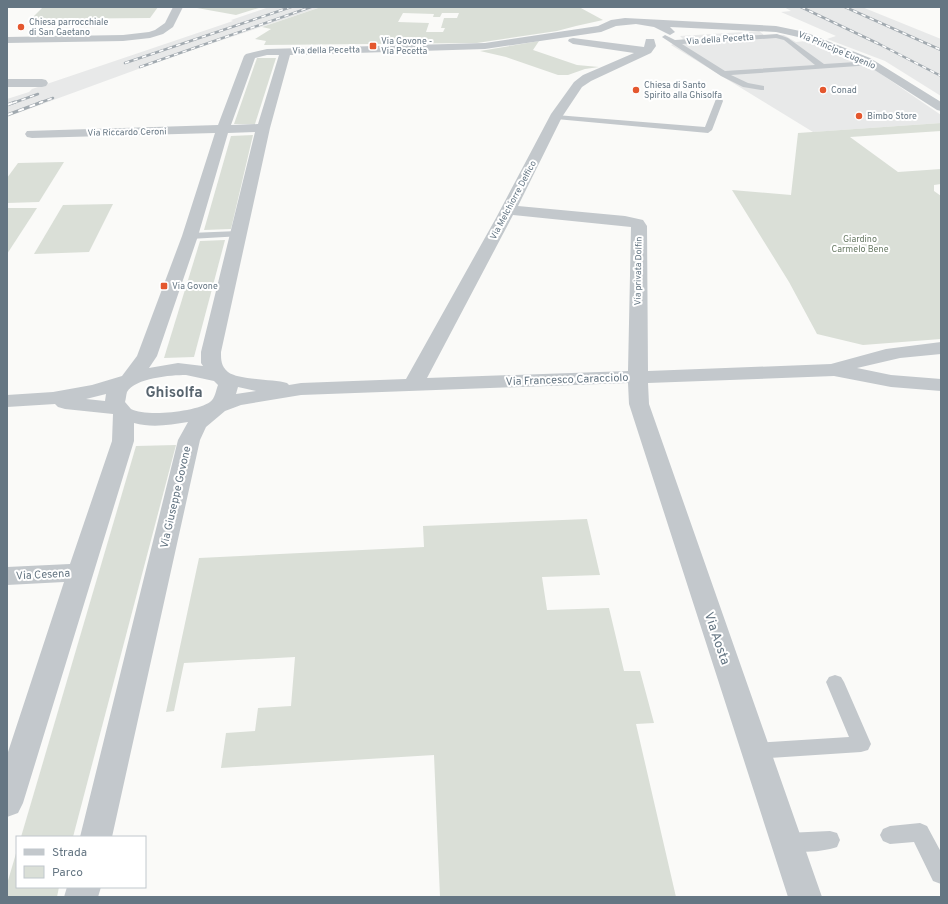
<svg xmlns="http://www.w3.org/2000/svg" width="948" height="904" font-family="Overpass,sans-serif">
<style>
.built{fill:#e8e9e9}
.green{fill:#dadfd7;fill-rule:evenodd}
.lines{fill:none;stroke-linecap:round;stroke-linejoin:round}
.service{fill:#c3c8cc;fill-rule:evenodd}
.minor{fill:#c3c8cc;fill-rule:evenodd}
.rail-far1-casing{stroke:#a2aab0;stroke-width:2.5}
.rail-casing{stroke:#a2aab0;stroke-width:3}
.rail-far1{stroke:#fff;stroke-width:1.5;stroke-dasharray:4.5;stroke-linecap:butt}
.rail{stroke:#fff;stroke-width:2;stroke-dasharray:6;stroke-linecap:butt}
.poi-dot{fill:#e4572e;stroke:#fff;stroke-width:1.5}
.labels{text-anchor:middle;stroke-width:4;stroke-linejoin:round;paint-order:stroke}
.far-poi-label{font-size:9px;fill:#657683;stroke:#fff;text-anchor:start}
.far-street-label{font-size:9px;fill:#657683;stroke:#fff}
.far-park-label{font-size:9px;fill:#687a64;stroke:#fff}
.street-label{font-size:11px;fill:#657683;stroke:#fff}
.near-street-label{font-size:13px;fill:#657683;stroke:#fff}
.district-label{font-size:15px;font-weight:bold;fill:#57646e;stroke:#fff}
</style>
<rect width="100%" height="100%" fill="#fafaf8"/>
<!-- built -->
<g class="built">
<path d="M269,7H321L171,57L7,117V99L29,92L32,89L233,21L231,20Z"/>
<path d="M784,7H862L941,39V96L885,61L827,39L836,36L781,12L791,11Z"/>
<path d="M759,31L764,35H784L796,42L806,41L845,59L862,61L941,115V123L813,132L671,45L683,39L680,36Z"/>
</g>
<!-- green -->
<g class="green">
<path d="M43,7H158L150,18L31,19Z"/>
<path d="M199,7H262L236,15L197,8Z"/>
<path d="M321,7H579L603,20L576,26L557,31L477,43L264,45L266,41L255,39L271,29L262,27ZM403,13L434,14L433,17H440L442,13H459L457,18H444L441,28H445L443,32H426L429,23L398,22Z"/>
<path d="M539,41L533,50L577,65L599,67L585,69L568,75H558L506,57L480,51Z"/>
<path d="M257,58H276L255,124H234Z"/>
<path d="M941,123V131L850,137L898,172L941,169V184L934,185V191L941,196V339L863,345L817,334L789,282L732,190L791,195L798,133Z"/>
<path d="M253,135L231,229L204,230L231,136Z"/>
<path d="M64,162L39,202L7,203V178L18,163Z"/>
<path d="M113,204L89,252L34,254L63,205Z"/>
<path d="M7,208H37L7,254Z"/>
<path d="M225,240L194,357L164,358L200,241Z"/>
<path d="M176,445L73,837H21L136,446Z"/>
<path d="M587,519L600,575L542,577L547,610L609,608L624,671H640L654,723L636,724L676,897H440L434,755L221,768L226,733L255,731L258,708L291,706L295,657L184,663L174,711L166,712L199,558L424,547L423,526Z"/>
<path d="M17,850V887H59L57,897H7V884Z"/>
</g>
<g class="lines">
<!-- service -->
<g class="service">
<path d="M777,34L788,38L824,64L872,61L876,63L872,65L731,75L748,83L764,86V90H761L743,87L721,76L662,37L665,35L675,40ZM776,38L784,40L815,65L725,71L682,44Z"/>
<path d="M716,99H722L723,101L712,130L708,133L556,119L552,117L556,115L705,127Z"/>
<path d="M238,231L243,234L242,236L190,239L185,236L190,233Z"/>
<path d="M835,675L841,677L844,682L871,744L868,750L861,752L756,759L749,757L746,751L749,745L756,743L849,737L826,682L829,677Z"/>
<path d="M920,823L927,826L941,852V884L933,881L914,842L890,844L883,841L880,835L883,829L890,826Z"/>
<path d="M830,831L837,833L840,840L837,847C824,852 792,854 779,849L776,842L779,835L786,833Z"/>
</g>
<!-- minor -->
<g class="minor">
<path d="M173,7H183L173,27L163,34L150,38L123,41L7,43V37L123,35L149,32L155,30L165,23Z"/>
<path d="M625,18L776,26L805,32L870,58L941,102V111L937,110L862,62L798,37L776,32L670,27L675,32L670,35L654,27L636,24L616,26L601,32L485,49L290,55L270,128L221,352C221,360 221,366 228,372C238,380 273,379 287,383L289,385L301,383L406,379L496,218L551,114L574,82L583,75L634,53L573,44L568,41L569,39L573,38L644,47L646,39H654L656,46L651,53L591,81L582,87L562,117L518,206L625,216L643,220L647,226L648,371L831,364L886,349L941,342V354L900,358L857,368L891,375L941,379V391L891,387L834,376L648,383L649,404L822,897H788L629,404L628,383L301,395L241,405L225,411L206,427L200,440L112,837H80L178,440L188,422C170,425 152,428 134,423V441L23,803L18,813L7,817V755L64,582L7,585V567L70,564L112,441L113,414L65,409L58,407L55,404L7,407V395L53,392L92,385L122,376L137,356L182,236L215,133L32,138L27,137L25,134L27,131L218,125L244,56L246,54L267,49L485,43L598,26L611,20ZM267,55H279L258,124L231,125L255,58ZM255,132L201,352V363L203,366L178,363L149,368L157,356L198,236L228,133ZM513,215L631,227L628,371L427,378ZM186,375L214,381L218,385C216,390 215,399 210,402C196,412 146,417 131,409C129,407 127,404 125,402C126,399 126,395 127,392C135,378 171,375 186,375ZM238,387L256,391L236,394ZM106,394L105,401L86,399Z"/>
<path d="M7,79H42L46,80L48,83L46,86L42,87H7Z"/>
<path d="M67,887H101L98,897H64Z"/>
</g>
<!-- rail-far1 casing -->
<g class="rail-far1-casing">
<g id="rail-far1">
<path d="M801,7L879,44L941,76"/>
<path d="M845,7L941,50"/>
<path d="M125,63L291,7"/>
<path d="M140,67L311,7"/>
<path d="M13,103L38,94"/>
<path d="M39,103L53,98"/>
</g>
</g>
<!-- rail casing -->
<g class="rail-casing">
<g id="rail">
<path d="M7,105L15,102"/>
<path d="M7,115L42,102"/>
</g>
</g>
<!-- rail-far1 -->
<use href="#rail-far1" class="rail-far1"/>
<!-- rail -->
<use href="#rail" class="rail"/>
</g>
<!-- markers -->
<g class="poi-dot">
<circle cx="21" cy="27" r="4"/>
<rect x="369" y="42" width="8" height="8" rx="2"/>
<circle cx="636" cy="90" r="4"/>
<circle cx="823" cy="90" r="4"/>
<circle cx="859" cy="116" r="4"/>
<rect x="160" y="282" width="8" height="8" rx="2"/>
</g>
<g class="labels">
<!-- far-poi labels -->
<g class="far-poi-label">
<text x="29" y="25">Chiesa parrocchiale<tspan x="29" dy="10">di San Gaetano</tspan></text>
<text x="381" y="44">Via Govone -<tspan x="381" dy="10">Via Pecetta</tspan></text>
<text x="644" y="88">Chiesa di Santo<tspan x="644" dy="10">Spirito alla Ghisolfa</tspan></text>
<text x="831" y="93">Conad</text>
<text x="867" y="119">Bimbo Store</text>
<text x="172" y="289">Via Govone</text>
</g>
<!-- far-street labels -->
<g class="far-street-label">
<text transform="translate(720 39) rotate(-4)" y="3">Via della Pecetta</text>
<text transform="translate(326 50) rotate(-1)" y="3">Via della Pecetta</text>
<text transform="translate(837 50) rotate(23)" y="3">Via Principe Eugenio</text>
<text transform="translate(127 132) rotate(-1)" y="3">Via Riccardo Ceroni</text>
<text transform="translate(513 200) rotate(-62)" y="3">Via Melchiorre Delfico</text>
<text transform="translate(638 271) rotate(-89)" y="3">Via privata Dolfin</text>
</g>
<!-- far-park labels -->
<g class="far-park-label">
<text x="860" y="242">Giardino<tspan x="860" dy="10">Carmelo Bene</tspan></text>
</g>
<!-- street labels -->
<g class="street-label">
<text transform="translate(567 379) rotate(-2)" y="4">Via Francesco Caracciolo</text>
<text transform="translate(175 497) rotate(-77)" y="4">Via Giuseppe Govone</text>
<text transform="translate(43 574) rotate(-3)" y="4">Via Cesena</text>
</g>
<!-- near-street labels -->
<g class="near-street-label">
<text transform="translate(718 638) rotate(71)" y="5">Via Aosta</text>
</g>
<!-- district labels -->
<g class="district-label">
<text x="174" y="397">Ghisolfa</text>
</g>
</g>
<!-- border -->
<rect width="948" height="904" fill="none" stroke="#657683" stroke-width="16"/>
<!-- legend -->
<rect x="16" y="836" width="130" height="52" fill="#ffffff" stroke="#c1c8cd"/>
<rect x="24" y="849" width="20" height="6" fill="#c3c8cc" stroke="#c1c8cd"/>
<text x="52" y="856" font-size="12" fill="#657683">Strada</text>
<rect x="24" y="866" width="20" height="12" fill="#dadfd7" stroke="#c1c8cd"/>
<text x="52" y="876" font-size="12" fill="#657683">Parco</text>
</svg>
